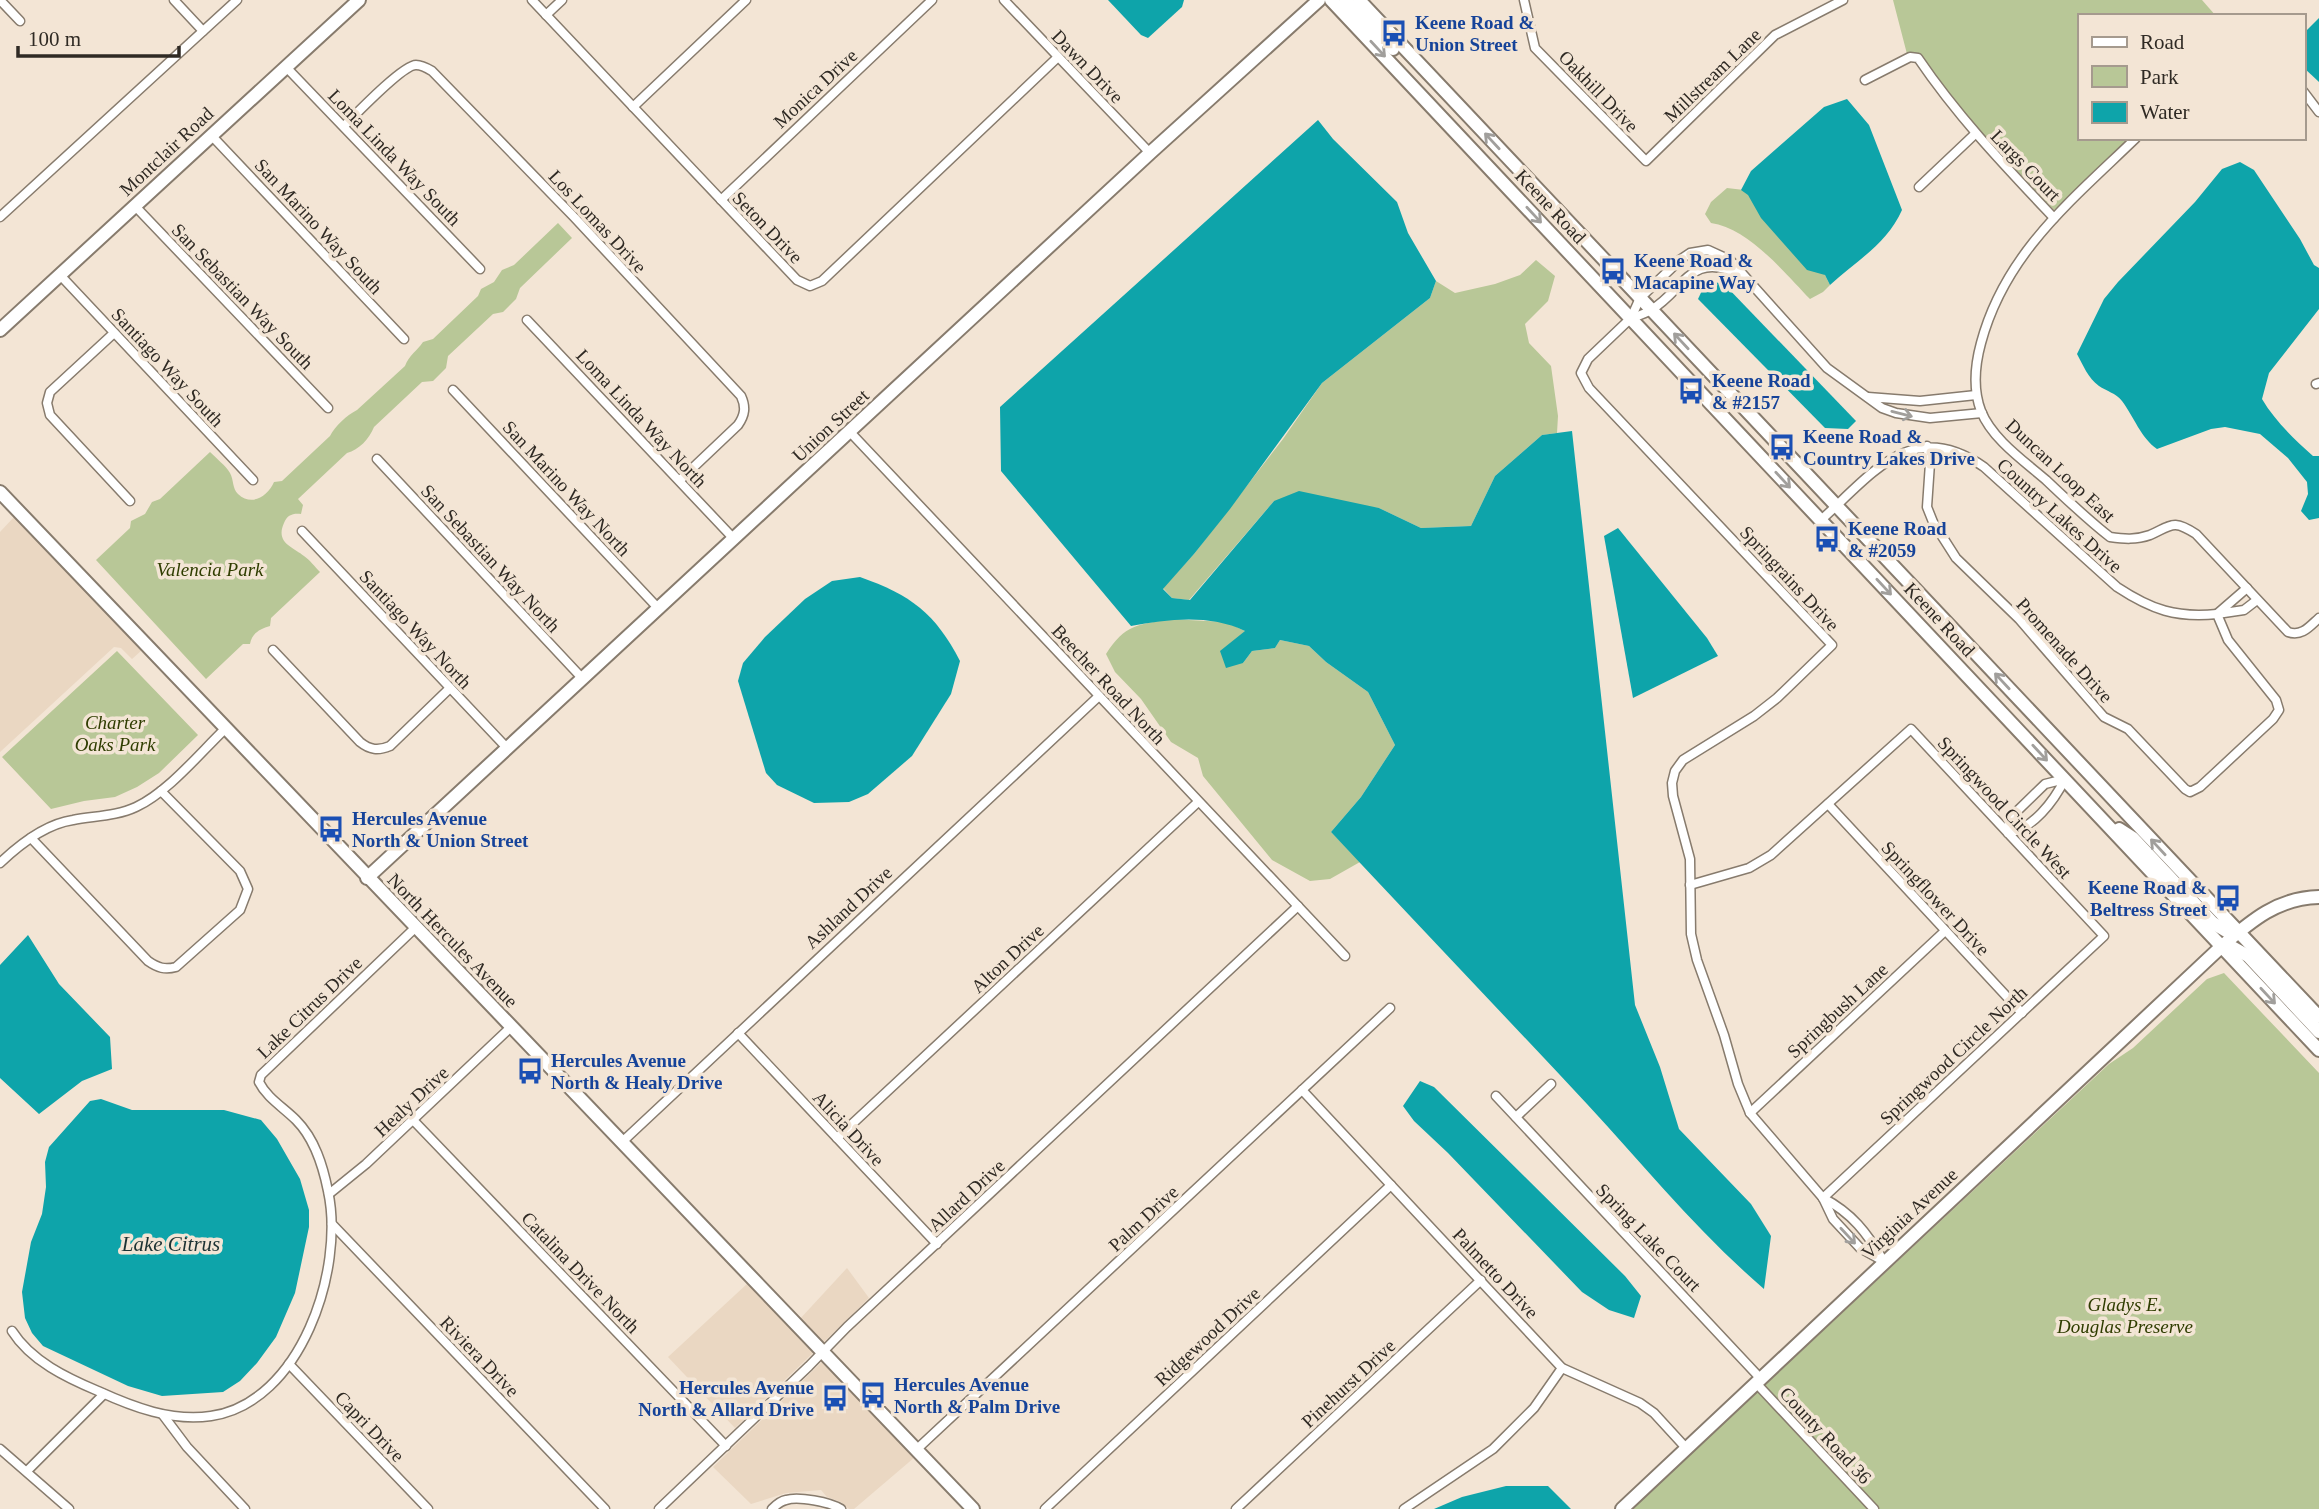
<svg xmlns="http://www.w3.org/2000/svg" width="2319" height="1509" font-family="'Times New Roman',serif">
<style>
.built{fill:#ead7c2}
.green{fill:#b8c797}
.water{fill:#0ea4aa}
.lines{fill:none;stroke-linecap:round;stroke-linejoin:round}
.street-casing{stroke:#877b6d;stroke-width:11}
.secondary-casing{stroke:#877b6d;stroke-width:16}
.street{stroke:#fff;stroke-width:8}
.secondary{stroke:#fff;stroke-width:12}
.oneway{stroke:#a19f9c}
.labels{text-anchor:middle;stroke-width:7;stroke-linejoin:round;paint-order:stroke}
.transit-label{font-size:19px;font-weight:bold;fill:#164399;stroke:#f3e5d5;text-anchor:start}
.street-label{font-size:19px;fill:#2f2a24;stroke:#f3e5d5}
.park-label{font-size:19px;font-style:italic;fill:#2f3d00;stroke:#f3e5d5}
.water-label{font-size:21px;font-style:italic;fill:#1c3233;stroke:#f3e5d5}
</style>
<rect width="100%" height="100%" fill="#f3e5d5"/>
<!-- built -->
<g class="built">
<path d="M15,516L142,650L132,659L121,648L114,647L0,752V532Z"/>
<path d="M847,1268L869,1298L822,1344L799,1320Z"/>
<path d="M748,1283L814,1352L735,1428L668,1357Z"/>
<path d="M823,1361L915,1457L854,1509H849L841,1502L827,1497L821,1490L786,1493L751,1504L713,1467Z"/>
</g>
<!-- green -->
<g class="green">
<path d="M1893,0H2202L2216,16H2079V138H2137L2054,210L1907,54Z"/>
<path d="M1727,188L1744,190L1825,275L1830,285L1823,292L1810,299C1785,273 1748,228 1711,223L1705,214L1711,202Z"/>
<path d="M558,223L572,238L520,288L516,299L503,312L493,314L448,356L446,368L433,381L422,382L374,427C369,439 359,450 347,453L298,499L303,505L301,514C293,513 287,515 284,523C275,543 293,547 304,556C310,560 315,567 320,572L271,618L270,626C260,629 252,633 250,644H243L206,679L96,560L130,528L131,521L145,514L152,502L160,499L210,452C216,458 226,466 230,473C234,480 232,488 238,494C252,507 268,496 274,482L282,481L330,436C335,426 347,415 357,410L405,366C409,355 417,351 423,342L433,339L478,296L481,289L494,282L502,270L514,265Z"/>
<path d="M1536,260L1555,276L1548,301L1525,324L1529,343L1551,366L1558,416L1557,433L1542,435L1495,476L1471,526L1421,528L1379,508L1274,501L1189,600L1172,598L1163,588L1194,554L1283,439L1322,383L1430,298L1436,281L1455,293L1495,284L1520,275Z"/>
<path d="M1170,619L1226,622L1245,631L1243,663L1252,651L1275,648L1280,640L1309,646L1326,662L1368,692L1395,745L1361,797L1331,832L1360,862L1330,879L1310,881L1272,860L1203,776L1198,758L1171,742L1141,699L1115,672L1106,654C1125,624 1138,625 1170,619Z"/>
<path d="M117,651L198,735L159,773L137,787L115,797L84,801L51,809L2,757Z"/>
<path d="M2224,973L2319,1073V1509H1632L2109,1064L2133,1048L2207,979Z"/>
</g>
<!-- water -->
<g class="water">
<path d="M1108,0H1184L1182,7L1148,38L1141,35Z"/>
<path d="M2319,18V82L2303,67V34Z"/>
<path d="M1847,99L1869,125L1902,210C1887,244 1856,261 1830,285L1825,275L1807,270L1761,218L1748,195L1741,190L1751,171L1824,107Z"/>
<path d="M1318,120L1333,139L1397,202L1408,233L1436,281L1430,298L1322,383L1230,509L1194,554L1163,589L1172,598L1190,600L1274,501L1299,491L1379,508L1421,528L1471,526L1495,476L1542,435L1572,431L1635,1005L1660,1067L1679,1129L1751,1204L1771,1236L1764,1289C1699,1233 1645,1167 1587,1104C1502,1013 1416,923 1331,832L1361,797L1395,745L1368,692L1326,662L1309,646L1280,640L1275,648L1252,651L1243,663L1226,668L1220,651L1245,631C1210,614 1168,619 1131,626L1001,471L1000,407Z"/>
<path d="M2240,162L2254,170L2300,239L2314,265L2319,268V309L2269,373L2262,399C2275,421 2294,439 2313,456H2319V518L2309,520L2301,511L2308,494L2307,482L2288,458L2260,434L2225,427L2211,429L2157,449C2141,438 2134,417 2122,401C2116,393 2106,391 2099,386C2088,378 2083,365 2077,354L2104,299L2118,282L2195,202L2222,169Z"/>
<path d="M1706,282L1723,283L1856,421L1848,429L1825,428L1698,299Z"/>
<path d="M1618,528L1707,638L1718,656L1633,698L1604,536Z"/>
<path d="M860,577C911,595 935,613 960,661L951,694L912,756L868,794L849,802L814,803L777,785L766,773L738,681L743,663L765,637L805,599L832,581Z"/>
<path d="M28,935L59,984L110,1037L112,1069L82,1081L39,1114L0,1078V965Z"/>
<path d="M1420,1081L1434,1087L1625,1276L1641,1296L1634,1318L1609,1310L1582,1292L1448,1153L1414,1121L1403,1106Z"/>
<path d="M101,1099L132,1110H224L261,1120L277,1139L300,1179L309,1210V1227L295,1293L276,1337L257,1363L240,1381L223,1392L162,1396L128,1386L43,1346L32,1333L25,1318L22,1292L31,1242L42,1214L46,1187L45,1162L49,1147L90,1101Z"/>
<path d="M1506,1486H1548L1571,1509H1434L1462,1497Z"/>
</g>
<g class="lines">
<!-- street casing -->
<g class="street-casing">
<g id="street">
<path d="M0,0L20,21"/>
<path d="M174,0L203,31"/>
<path d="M532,0L797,280L810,286L822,281L1058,57"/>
<path d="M1004,0L1150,153"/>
<path d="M1524,0L1535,48L1646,161L1775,35L1843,0"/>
<path d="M546,15L562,0"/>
<path d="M286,67L480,269"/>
<path d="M1865,80L1910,57L1918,58C1958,117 2005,166 2054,218"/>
<path d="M2303,91L2319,112"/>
<path d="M633,107L746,0"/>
<path d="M344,126C356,114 403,65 416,65C422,65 427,68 432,71L574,217L741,396C746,407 745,415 738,425L680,480"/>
<path d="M211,135L404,339"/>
<path d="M2136,138C2072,200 2005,253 1981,343C1975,365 1973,390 1981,411C1992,439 2024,461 2046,480C2067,500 2088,520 2110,537C2124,539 2136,540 2150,535C2172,525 2173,519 2196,534L2288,632C2302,637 2310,626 2319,618"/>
<path d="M1919,187L1975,134"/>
<path d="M721,200L932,0"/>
<path d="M135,206L328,408"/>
<path d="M0,217L237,0"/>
<path d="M60,275L253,480"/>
<path d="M1631,318C1637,316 1645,314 1651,310C1685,290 1689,251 1739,274"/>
<path d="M527,320L734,539"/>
<path d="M114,333L50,392L47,403L50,415L130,501"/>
<path d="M2316,384L2319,383"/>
<path d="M453,390L658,608"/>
<path d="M1868,397L1920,401L1976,395"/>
<path d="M850,432L1345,956"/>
<path d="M377,459L582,678"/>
<path d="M1821,520C1873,473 1912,417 1984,467L2117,587C2152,610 2176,618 2217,614L2228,640L2276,700L2279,710L2273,719L2200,787L2190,792L2185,789L2128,729L2104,717L2019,619L1956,558L1933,522L1927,507L1930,463L1927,446"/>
<path d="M302,531L507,748"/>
<path d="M2247,588L2217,614L2244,610L2257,600"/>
<path d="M273,650L360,742C370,750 378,751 390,746L450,688"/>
<path d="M2065,779C2054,801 2033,829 2008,833L2009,819L2045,784Z"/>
<path d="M1828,804L2022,1013"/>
<path d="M31,838L148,961C158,968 165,970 176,967L240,910L248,889L240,871L161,791"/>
<path d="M0,863C20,844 45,824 73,820C94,816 117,816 136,807C168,792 199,754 225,729"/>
<path d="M1690,885L1749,868L1771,855L1911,729L2104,936L1823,1198"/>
<path d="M738,1033L937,1244"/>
<path d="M1302,1090L1562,1368L1640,1403L1654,1413L1687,1449"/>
<path d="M1496,1096L1761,1379"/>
<path d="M1750,1113L1945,931"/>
<path d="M1516,1117L1551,1084"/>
<path d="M413,1120L726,1446"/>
<path d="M837,1138L1198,802"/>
<path d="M621,1143L1099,696"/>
<path d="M329,1194L366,1164L511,1027"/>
<path d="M1823,1198C1852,1213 1867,1233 1883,1260"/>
<path d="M332,1224L605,1509"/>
<path d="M1885,1262L1860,1248L1833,1219L1823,1198L1750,1113L1738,1084L1724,1035L1697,960L1691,934L1690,859L1673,796L1672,783L1675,771L1683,760L1754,716L1777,698L1832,645L1589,388L1581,373L1588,359L1631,318L1640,298L1681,259L1690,253L1708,250L1730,260L1827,368L1882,408L1896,413L1930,418L1982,413"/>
<path d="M12,1331C31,1361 67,1378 98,1391C133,1407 172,1422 211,1416C301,1403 345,1269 328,1191C323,1166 315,1139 296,1120C283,1107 267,1098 259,1082L261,1075L415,928"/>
<path d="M289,1364L428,1509"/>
<path d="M1756,1383L1874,1509"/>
<path d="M163,1415L187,1447L245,1509"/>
<path d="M0,1449L69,1509"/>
<path d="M916,1450L1390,1008"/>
<path d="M27,1471L104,1394"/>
<path d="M659,1509L809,1366L847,1327L1298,906"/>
<path d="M772,1509C776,1505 780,1501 786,1500C798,1496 830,1502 841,1509"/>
<path d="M1045,1509L1391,1185"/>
<path d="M1236,1509L1481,1280"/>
<path d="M1404,1509L1493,1449L1534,1408L1562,1368"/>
</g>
</g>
<!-- secondary casing -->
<g class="secondary-casing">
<g id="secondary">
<path d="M1331,0L2319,1050"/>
<path d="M1345,0L1393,49"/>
<path d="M1359,0L2319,1017"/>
<path d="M0,330L359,0"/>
<path d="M0,492L973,1509"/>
<path d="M2119,829L2133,838L2213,923L2228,932H2238"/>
<path d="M367,878L1150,153L1319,0"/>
<path d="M2222,946L2232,947L2248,956L2319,1032"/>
<path d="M1622,1509L2222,946C2252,920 2278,898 2319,897"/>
</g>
</g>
<!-- street -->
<use href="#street" class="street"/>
<!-- secondary -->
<use href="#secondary" class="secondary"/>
</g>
<!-- one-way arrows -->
<defs><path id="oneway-shaft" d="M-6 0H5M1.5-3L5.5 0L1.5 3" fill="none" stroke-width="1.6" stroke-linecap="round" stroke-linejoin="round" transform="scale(1.75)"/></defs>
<g class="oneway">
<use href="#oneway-shaft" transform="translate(1378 49) rotate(47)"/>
<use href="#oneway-shaft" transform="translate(1492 141) rotate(-133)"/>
<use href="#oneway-shaft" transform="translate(1534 215) rotate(47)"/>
<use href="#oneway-shaft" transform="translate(1681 341) rotate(-133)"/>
<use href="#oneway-shaft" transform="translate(1902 414) rotate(14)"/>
<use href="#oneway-shaft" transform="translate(1783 480) rotate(47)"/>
<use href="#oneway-shaft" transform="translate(1884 587) rotate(47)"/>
<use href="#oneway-shaft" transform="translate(2002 681) rotate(-133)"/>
<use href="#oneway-shaft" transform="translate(2040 753) rotate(47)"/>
<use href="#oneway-shaft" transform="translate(2158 847) rotate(-133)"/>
<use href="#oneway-shaft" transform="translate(2268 996) rotate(47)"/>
<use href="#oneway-shaft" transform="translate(1848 1236) rotate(47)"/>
</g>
<!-- icons -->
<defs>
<g id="bus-bare" transform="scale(2.1)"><path d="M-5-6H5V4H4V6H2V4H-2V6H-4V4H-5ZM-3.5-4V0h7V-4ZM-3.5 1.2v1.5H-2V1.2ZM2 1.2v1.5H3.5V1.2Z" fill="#1a4fb4" stroke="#f3e5d5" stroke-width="2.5" paint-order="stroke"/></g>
</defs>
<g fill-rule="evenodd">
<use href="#bus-bare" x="1394" y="33"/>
<use href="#bus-bare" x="1613" y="271"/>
<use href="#bus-bare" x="1691" y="391"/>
<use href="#bus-bare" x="1782" y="447"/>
<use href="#bus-bare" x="1827" y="539"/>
<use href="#bus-bare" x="331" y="829"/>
<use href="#bus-bare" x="2228" y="898"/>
<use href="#bus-bare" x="530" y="1071"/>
<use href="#bus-bare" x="873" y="1395"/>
<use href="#bus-bare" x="835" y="1398"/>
</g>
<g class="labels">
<!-- transit labels -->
<g class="transit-label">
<text x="1415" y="29">Keene Road &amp;<tspan x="1415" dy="22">Union Street</tspan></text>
<text x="1634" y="267">Keene Road &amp;<tspan x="1634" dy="22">Macapine Way</tspan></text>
<text x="1712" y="387">Keene Road<tspan x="1712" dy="22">&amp; #2157</tspan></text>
<text x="1803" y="443">Keene Road &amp;<tspan x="1803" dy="22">Country Lakes Drive</tspan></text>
<text x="1848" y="535">Keene Road<tspan x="1848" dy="22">&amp; #2059</tspan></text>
<text x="352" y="825">Hercules Avenue<tspan x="352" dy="22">North &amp; Union Street</tspan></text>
<text x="2207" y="894" text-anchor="end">Keene Road &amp;<tspan x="2207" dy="22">Beltress Street</tspan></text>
<text x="551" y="1067">Hercules Avenue<tspan x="551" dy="22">North &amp; Healy Drive</tspan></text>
<text x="894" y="1391">Hercules Avenue<tspan x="894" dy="22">North &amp; Palm Drive</tspan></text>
<text x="814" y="1394" text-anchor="end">Hercules Avenue<tspan x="814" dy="22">North &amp; Allard Drive</tspan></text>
</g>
<!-- street labels -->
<g class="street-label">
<text transform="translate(1088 66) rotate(46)" y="7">Dawn Drive</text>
<text transform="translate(1712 75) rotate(-44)" y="7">Millstream Lane</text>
<text transform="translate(815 88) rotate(-43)" y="7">Monica Drive</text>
<text transform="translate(1599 91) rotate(46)" y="7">Oakhill Drive</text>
<text transform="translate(166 151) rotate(-43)" y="7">Montclair Road</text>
<text transform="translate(395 157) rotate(46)" y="7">Loma Linda Way South</text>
<text transform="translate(2026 165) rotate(46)" y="7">Largs Court</text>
<text transform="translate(1551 206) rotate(47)" y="7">Keene Road</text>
<text transform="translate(598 221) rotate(47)" y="7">Los Lomas Drive</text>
<text transform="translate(319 226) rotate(47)" y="7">San Marino Way South</text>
<text transform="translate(768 227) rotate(46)" y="7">Seton Drive</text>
<text transform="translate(243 296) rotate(46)" y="7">San Sebastian Way South</text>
<text transform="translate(168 367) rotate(47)" y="7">Santiago Way South</text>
<text transform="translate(642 418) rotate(47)" y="7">Loma Linda Way North</text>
<text transform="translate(830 425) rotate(-43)" y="7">Union Street</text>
<text transform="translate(2061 470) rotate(43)" y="7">Duncan Loop East</text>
<text transform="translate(567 488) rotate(47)" y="7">San Marino Way North</text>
<text transform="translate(2060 515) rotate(42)" y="7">Country Lakes Drive</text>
<text transform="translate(491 558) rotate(47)" y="7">San Sebastian Way North</text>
<text transform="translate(1790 578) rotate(47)" y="7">Springrains Drive</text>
<text transform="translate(1940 619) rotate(47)" y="7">Keene Road</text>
<text transform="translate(416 629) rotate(47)" y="7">Santiago Way North</text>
<text transform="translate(2065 650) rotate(48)" y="7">Promenade Drive</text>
<text transform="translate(1109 684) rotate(47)" y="7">Beecher Road North</text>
<text transform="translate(2005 807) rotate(47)" y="7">Springwood Circle West</text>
<text transform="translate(1936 898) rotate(47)" y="7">Springflower Drive</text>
<text transform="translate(848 907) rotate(-43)" y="7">Ashland Drive</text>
<text transform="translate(453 940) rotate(46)" y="7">North Hercules Avenue</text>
<text transform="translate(1007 958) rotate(-43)" y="7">Alton Drive</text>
<text transform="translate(309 1007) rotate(-44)" y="7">Lake Citrus Drive</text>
<text transform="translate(1837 1010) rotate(-43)" y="7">Springbush Lane</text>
<text transform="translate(1953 1055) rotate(-43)" y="7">Springwood Circle North</text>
<text transform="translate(411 1101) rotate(-43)" y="7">Healy Drive</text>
<text transform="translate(849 1128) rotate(47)" y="7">Alicia Drive</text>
<text transform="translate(966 1195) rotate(-43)" y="7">Allard Drive</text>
<text transform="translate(1909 1213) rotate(-43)" y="7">Virginia Avenue</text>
<text transform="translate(1143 1218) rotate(-43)" y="7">Palm Drive</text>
<text transform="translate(1649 1237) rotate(46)" y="7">Spring Lake Court</text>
<text transform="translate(581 1272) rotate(46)" y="7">Catalina Drive North</text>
<text transform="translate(1496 1273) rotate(47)" y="7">Palmetto Drive</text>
<text transform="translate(1207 1336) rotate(-43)" y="7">Ridgewood Drive</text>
<text transform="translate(480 1356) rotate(46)" y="7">Riviera Drive</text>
<text transform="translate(1348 1383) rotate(-43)" y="7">Pinehurst Drive</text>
<text transform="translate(370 1426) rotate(46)" y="7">Capri Drive</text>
<text transform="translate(1826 1435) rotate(47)" y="7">County Road 36</text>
</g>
<!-- park labels -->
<g class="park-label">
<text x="210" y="576">Valencia Park</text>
<text x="115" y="729">Charter<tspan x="115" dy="22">Oaks Park</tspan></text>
<text x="2125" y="1311">Gladys E.<tspan x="2125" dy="22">Douglas Preserve</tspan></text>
</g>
<!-- water labels -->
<g class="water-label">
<text x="171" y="1251">Lake Citrus</text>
</g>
</g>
<!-- legend -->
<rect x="2078" y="14" width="228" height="126" fill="#f3e5d5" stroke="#a59a8e" stroke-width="2"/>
<rect x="2092" y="37" width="35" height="10" fill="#ffffff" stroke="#a59a8e" stroke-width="2"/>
<text x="2140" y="49" font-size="21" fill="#2f2a24">Road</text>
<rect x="2092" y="66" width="35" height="21" fill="#b8c797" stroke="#a59a8e" stroke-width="2"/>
<text x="2140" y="84" font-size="21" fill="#2f2a24">Park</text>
<rect x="2092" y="102" width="35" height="21" fill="#0ea4aa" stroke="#a59a8e" stroke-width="2"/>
<text x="2140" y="119" font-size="21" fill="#2f2a24">Water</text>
<!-- scale -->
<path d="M18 46v10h161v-10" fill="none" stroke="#2f2a24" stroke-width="3.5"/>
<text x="28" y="46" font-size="21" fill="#2f2a24" stroke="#f3e5d5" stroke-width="5" paint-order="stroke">100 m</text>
</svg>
